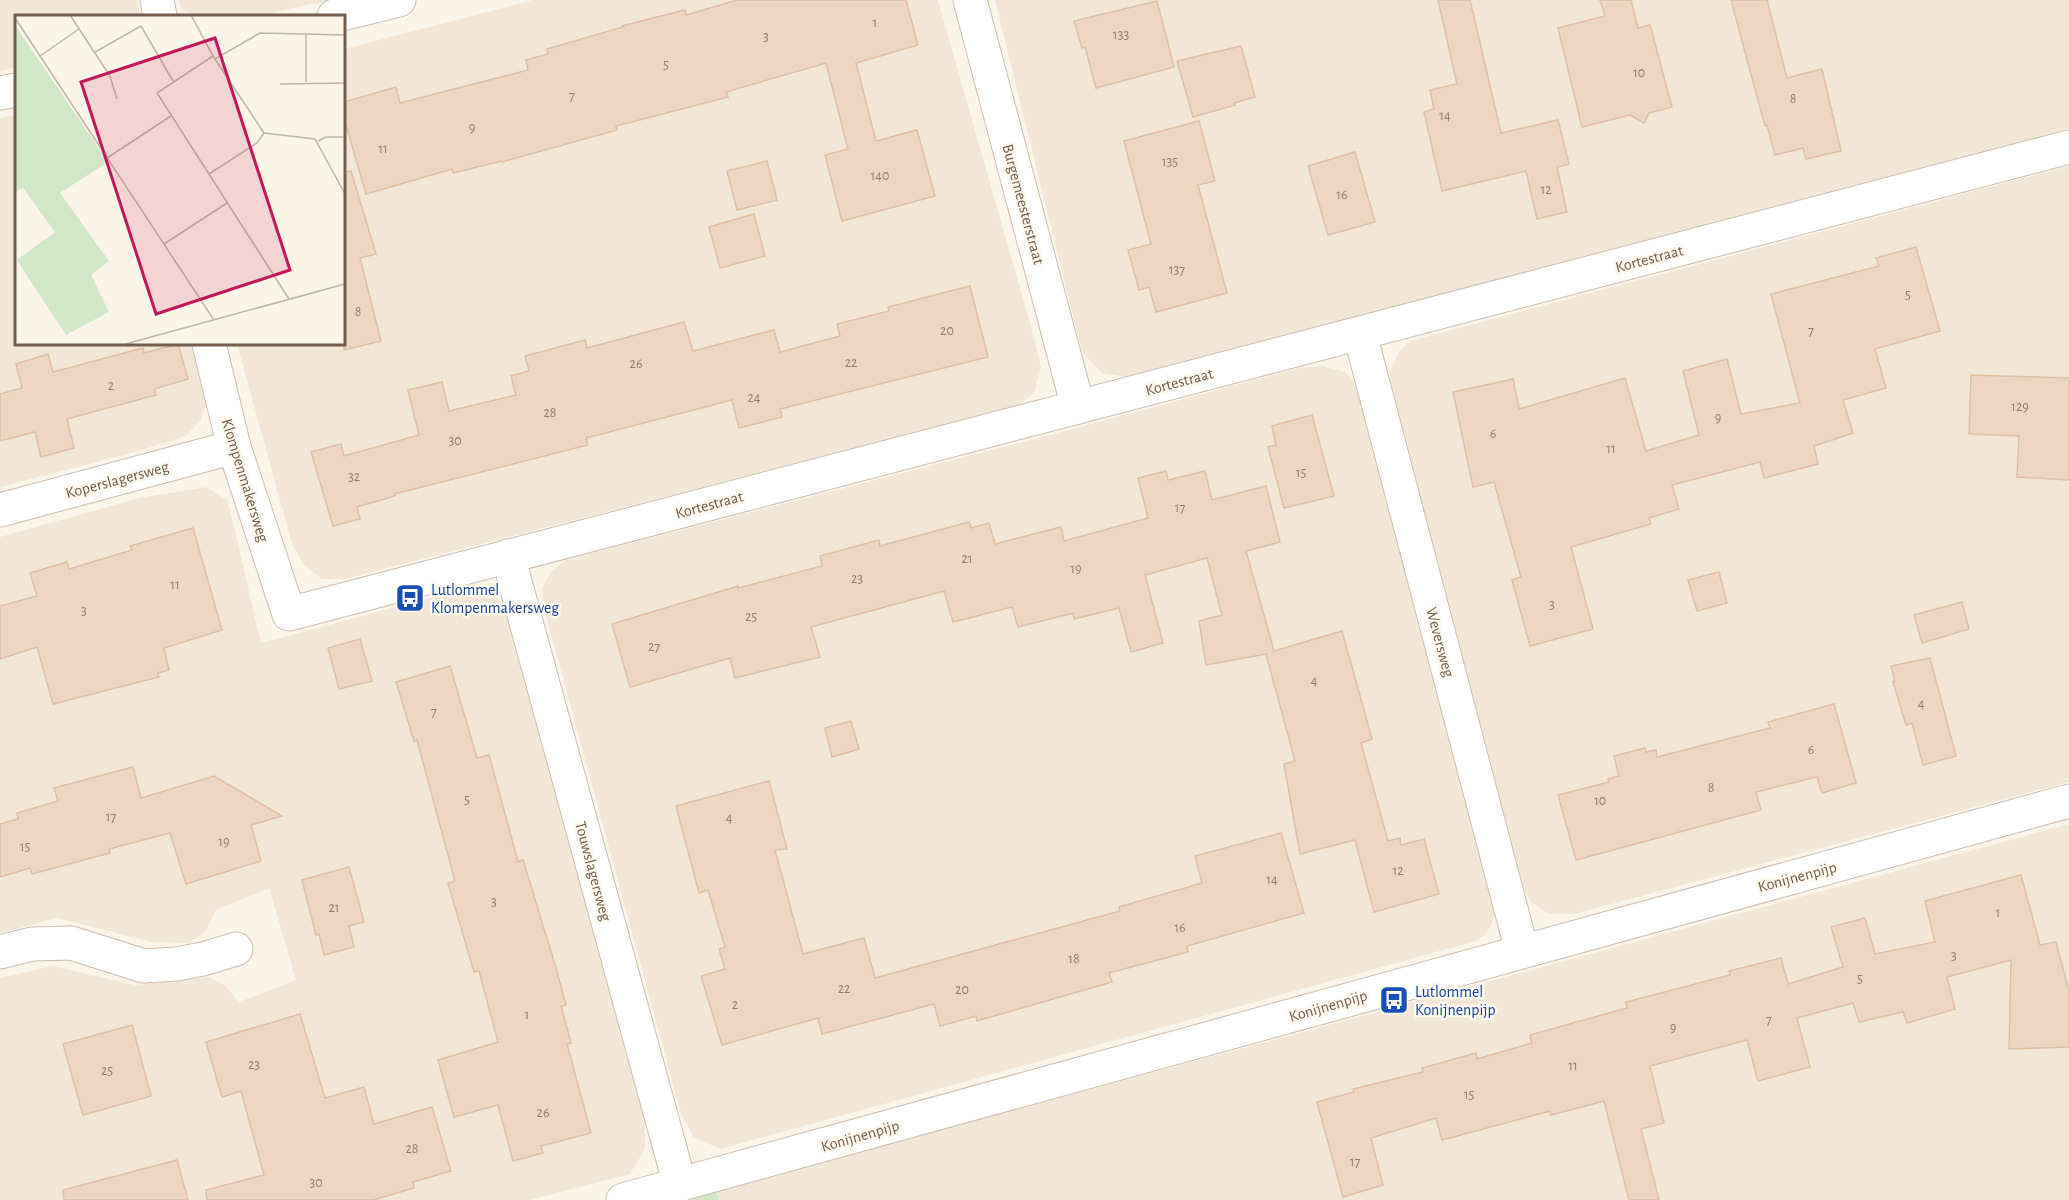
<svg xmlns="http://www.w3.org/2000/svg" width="2069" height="1200" font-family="'Alegreya Sans',sans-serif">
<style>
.residential{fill:#f2e7d7}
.green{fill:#d2e7c8}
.building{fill:#eed7c2;stroke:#dfbfa4;stroke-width:1.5}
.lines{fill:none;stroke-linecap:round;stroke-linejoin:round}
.minor-casing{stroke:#ccbeaf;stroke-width:35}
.minor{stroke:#fff;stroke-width:33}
.labels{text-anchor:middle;stroke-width:5;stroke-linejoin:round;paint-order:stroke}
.number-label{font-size:14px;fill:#927c6b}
.street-label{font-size:16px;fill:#735e4e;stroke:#fef9ef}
.transit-label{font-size:16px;fill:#164399;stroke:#fef9ef;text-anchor:start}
.inset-road{fill:none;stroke:#c1b4a6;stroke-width:1.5}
.view{fill:#c2185b;fill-opacity:0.15;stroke:#c2185b;stroke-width:3}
.inset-edge{fill:none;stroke:#735e4e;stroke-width:3}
</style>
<rect width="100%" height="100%" fill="#fbf5e9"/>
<!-- residential -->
<g class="residential">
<path d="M0,0H138L140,16H16V67L0,71Z"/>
<path d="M178,0H330L257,16H191L182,10Z"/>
<path d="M533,0H938L1035,341L1041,368L1034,393L1017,406L345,579H322L304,565L292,544L237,344H344V49Z"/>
<path d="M995,0H2069V128L1907,174L1126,377L1102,373L1082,352Z"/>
<path d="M16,115V344H191L206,404L201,420L186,436L132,453L0,487V118Z"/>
<path d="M2069,166V782L1574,914H1549L1530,901L1520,879L1389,394L1390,372L1399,351L1410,341Z"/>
<path d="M1322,366L1346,372L1358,389L1495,908L1492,924L1485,935L1476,941L720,1149L694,1137L682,1117L545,612L542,588L550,573L566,560L1073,429L1299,368Z"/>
<path d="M207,487L228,501L261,643L475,586L499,600L512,629L645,1122V1149L630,1174L530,1200H0V978L52,966L135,985L208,977L225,985L239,1002L296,980L269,888L216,910L206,931L189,943L152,942L57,918L0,933V537L139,498Z"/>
<path d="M2069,824V1200H719L717,1191Z"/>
</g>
<!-- green -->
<path class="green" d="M717,1191L719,1200H687Z"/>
<!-- building -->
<g class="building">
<path d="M737,0H906L918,45L856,63L876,141L917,130L935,196L842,221L825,155L848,149L826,63L726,92L728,97L616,126L617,130L502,162L501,161L453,173L452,169L366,194L344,118V102L396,87L400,103L528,70L526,60L548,54L547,49L623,27L622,26L685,10L686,15Z"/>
<path d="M1438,0H1470L1501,133L1558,120L1569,164L1557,167L1567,212L1537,219L1526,171L1442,191L1424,112L1434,109L1430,90L1457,84Z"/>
<path d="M1600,0H1631L1638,28L1650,25L1672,107L1649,113L1644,123L1630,115L1582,127L1558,28L1605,16Z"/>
<path d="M1731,0H1767L1787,78L1822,69L1841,151L1806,159L1803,148L1775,155L1767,125L1765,126Z"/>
<path d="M1157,1L1174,67L1096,88L1085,47L1082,48L1074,21Z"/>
<path d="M1241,46L1255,97L1234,103L1235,105L1193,117L1177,61Z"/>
<path d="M1199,121L1215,181L1198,185L1227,293L1156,312L1149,287L1139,290L1128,250L1151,244L1124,141Z"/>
<path d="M1355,152L1375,222L1328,235L1308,166Z"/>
<path d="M767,161L777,200L737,210L727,171Z"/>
<path d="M351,171L376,254L360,258L381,341L344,350V172Z"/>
<path d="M754,214L765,256L720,268L709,227Z"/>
<path d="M1916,247L1940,331L1875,349L1886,388L1843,400L1853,433L1814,446L1818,464L1764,478L1760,462L1672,485L1679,509L1649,518L1651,524L1571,547L1593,629L1530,646L1512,580L1521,577L1494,482L1473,487L1453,392L1513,379L1519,409L1625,378L1646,451L1699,435L1683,371L1727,359L1741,414L1800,403L1771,294L1879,266L1876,258Z"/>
<path d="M970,286L988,357L780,409L782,417L739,428L732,400L586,438L588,445L394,494L395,496L357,507L360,519L333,526L311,452L341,444L344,456L419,435L408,390L442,382L449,411L516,395L511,376L529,371L525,356L585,340L587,348L684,322L693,351L774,330L780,352L840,336L837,324L889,311L888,307Z"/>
<path d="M178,344L188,379L154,389L156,395L67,419L74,448L41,457L35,432L0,441V394L22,388L16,364L48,354L53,372L143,348L144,353Z"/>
<path d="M1971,375L2069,378V480L2017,477L2019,436L1969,434Z"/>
<path d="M1312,415L1334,496L1284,508L1268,447L1276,445L1272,426Z"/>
<path d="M1166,471L1168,480L1205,471L1212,500L1266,486L1280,542L1246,551L1274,651L1342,631L1372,739L1361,743L1388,841L1400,838L1401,845L1424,839L1439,894L1374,912L1355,840L1300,854L1284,764L1295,761L1266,654L1206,665L1199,621L1222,615L1207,558L1145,575L1163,643L1131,652L1119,608L1074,619L1073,613L1018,627L1012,607L953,622L944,591L811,627L820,657L735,678L730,658L630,687L612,624L738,586V588L822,566L820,556L879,540L880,546L969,522L971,528L989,523L995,544L1061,527L1064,541L1148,518L1138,478Z"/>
<path d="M193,528L222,630L164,648L169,670L158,673L159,677L53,704L37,647L0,659V606L37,596L30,573L67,562L69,569L132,550L130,546Z"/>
<path d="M1719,572L1727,603L1697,611L1688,580Z"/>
<path d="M1962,602L1969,629L1922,643L1914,615Z"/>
<path d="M360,639L372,681L339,689L328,648Z"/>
<path d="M1930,658L1956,756L1923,765L1912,723L1906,725L1893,682L1895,681L1891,666Z"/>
<path d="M450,666L477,758L489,755L518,862L523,860L556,968L566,1005L561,1006L571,1043L567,1044L591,1133L541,1146L543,1153L513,1161L498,1105L454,1117L438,1060L498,1042L479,971L474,972L448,883L455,881L417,740L414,741L396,682Z"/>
<path d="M1834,704L1856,783L1822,793L1817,777L1756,792L1761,810L1576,860L1558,795L1609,782L1608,779L1619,776L1614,756L1645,748L1646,752L1656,750L1657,757L1770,728L1768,722Z"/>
<path d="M851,721L859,749L832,757L825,728Z"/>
<path d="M133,767L141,798L214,776L282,816L251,825L261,861L186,884L170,833L109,849L110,853L32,874L30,868L0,877V824L18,819L17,813L58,801L54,788Z"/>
<path d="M769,781L787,849L775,850L803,954L864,938L875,978L1120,911L1119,907L1202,883L1195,856L1281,833L1304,913L1187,946L1188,952L1109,973L1112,982L977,1021L976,1016L940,1026L934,1004L822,1034L818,1018L722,1045L701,976L725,969L719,949L725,947L708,890L699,893L676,806Z"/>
<path d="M349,867L364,922L349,926L354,947L324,955L319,934L316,935L302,880Z"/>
<path d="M2021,875L2040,945L2056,942L2069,991V1047L2009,1049L2011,960L1947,977L1955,1009L1907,1023L1903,1012L1859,1022L1853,1003L1797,1018L1810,1067L1758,1081L1747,1040L1650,1066L1664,1123L1641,1129L1659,1200H1629L1604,1101L1551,1115L1550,1111L1442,1140L1436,1118L1371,1138L1383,1185L1343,1197L1317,1102L1354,1092L1353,1089L1423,1072L1422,1068L1476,1053L1477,1059L1532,1043L1530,1035L1627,1008L1626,1002L1730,975L1729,971L1781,958L1788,984L1843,967L1831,927L1865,918L1875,954L1935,942L1925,901Z"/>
<path d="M300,1014L325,1098L364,1087L374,1124L432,1107L451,1171L413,1182L414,1188L373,1200H207L206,1190L264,1175L241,1091L222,1097L206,1042Z"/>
<path d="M132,1025L151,1096L83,1115L63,1044Z"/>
<path d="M177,1160L188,1200H64L63,1190Z"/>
</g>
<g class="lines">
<!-- minor casing -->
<g class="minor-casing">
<g id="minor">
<path d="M157,0L160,16"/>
<path d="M970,0L1078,407"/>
<path d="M334,16L399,0"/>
<path d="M0,93L16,90"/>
<path d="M1360,334L1522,951"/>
<path d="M209,344L234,447L289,614L2069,147"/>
<path d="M0,510L234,447"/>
<path d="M508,556L680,1185"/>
<path d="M0,952L32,944L71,943L144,966L176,964L203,959L236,949"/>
<path d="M623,1200L2069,801"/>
</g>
</g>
<!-- minor -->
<use href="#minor" class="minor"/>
</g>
<!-- icons -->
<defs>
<g id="bus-square" transform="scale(1.5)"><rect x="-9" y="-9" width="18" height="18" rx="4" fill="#1a4fb4" stroke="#fef9ef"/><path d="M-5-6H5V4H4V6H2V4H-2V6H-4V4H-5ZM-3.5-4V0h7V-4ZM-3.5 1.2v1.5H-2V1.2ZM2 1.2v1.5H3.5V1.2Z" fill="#fff"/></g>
</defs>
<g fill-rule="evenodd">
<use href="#bus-square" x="410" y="598"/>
<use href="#bus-square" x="1394" y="1000"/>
</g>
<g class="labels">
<!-- number labels -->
<g class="number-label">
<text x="875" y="27">1</text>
<text x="1121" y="39">133</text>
<text x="766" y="41">3</text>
<text x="666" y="69">5</text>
<text x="1639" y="77">10</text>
<text x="572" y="100">7</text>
<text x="1793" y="103">8</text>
<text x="1445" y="120">14</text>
<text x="472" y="132">9</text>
<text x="383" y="153">11</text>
<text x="1170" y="166">135</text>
<text x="880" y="180">140</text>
<text x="1546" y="194">12</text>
<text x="1342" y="199">16</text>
<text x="1177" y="274">137</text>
<text x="1908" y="299">5</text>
<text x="358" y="316">8</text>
<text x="947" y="335">20</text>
<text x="1811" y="335">7</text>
<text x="851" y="367">22</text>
<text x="636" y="368">26</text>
<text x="111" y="390">2</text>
<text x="754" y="402">24</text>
<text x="2020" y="411">129</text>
<text x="550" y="417">28</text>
<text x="1718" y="422">9</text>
<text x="1493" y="438">6</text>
<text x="455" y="445">30</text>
<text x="1611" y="453">11</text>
<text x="1301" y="477">15</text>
<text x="354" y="481">32</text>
<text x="1180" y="512">17</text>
<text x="967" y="563">21</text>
<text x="1076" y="573">19</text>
<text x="857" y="583">23</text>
<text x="175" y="589">11</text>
<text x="1552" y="609">3</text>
<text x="84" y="615">3</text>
<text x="751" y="621">25</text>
<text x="654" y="651">27</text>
<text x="1314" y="685">4</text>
<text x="1921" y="708">4</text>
<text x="434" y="716">7</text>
<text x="1811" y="754">6</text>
<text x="1711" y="792">8</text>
<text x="467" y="804">5</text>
<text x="1600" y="805">10</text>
<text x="111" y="821">17</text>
<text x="729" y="822">4</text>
<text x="224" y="846">19</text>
<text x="25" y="851">15</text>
<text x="1398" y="875">12</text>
<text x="1272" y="884">14</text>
<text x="494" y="906">3</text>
<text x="334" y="912">21</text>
<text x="1998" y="917">1</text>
<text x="1180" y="932">16</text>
<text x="1954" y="960">3</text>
<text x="1074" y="963">18</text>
<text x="1860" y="983">5</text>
<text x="844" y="993">22</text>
<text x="962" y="994">20</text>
<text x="735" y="1009">2</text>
<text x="527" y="1019">1</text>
<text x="1769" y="1024">7</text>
<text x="1673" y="1032">9</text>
<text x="254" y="1069">23</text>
<text x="1573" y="1070">11</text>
<text x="107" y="1075">25</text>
<text x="1469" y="1099">15</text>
<text x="543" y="1117">26</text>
<text x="412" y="1153">28</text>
<text x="1355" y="1166">17</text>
<text x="316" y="1187">30</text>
</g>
<!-- street labels -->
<g class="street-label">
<text transform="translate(1024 204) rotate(75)" y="6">Burgemeesterstraat</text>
<text transform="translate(1649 258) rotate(-15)" y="6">Kortestraat</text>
<text transform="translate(1179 381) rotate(-15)" y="6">Kortestraat</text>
<text transform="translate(117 479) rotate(-15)" y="6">Koperslagersweg</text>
<text transform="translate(246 480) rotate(73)" y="6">Klompenmakersweg</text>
<text transform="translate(709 504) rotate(-15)" y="6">Kortestraat</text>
<text transform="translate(1441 642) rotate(75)" y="6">Weversweg</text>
<text transform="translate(594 871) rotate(75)" y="6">Touwslagersweg</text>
<text transform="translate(1797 876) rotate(-15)" y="6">Konijnenpijp</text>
<text transform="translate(1328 1005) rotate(-16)" y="6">Konijnenpijp</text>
<text transform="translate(860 1135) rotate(-16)" y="6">Konijnenpijp</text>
</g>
<!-- transit labels -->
<g class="transit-label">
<text x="431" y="595">Lutlommel<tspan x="431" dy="18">Klompenmakersweg</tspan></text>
<text x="1415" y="997">Lutlommel<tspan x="1415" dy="18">Konijnenpijp</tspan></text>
</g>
</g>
<!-- overview -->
<g transform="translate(15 15)">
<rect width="330" height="330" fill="#fbf5e9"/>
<path d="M0,10L93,147L45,178L94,246L76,260L94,297L51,320L2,245L40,217L8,173L0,177Z" fill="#d2e7c8"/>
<path class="inset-road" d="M55,0L95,61L102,84M176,0L198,41L249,118M0,3L199,305M80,37L126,11L158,66M25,41L64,14M198,41L142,78L274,284M200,44L245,18L330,20M291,67V20M265,69L330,68M249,118L300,124L330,179M303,126L311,122H330M92,143L156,101M194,159L242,128L249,118M149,229L212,188M107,330L330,269"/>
<path class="view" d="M200,23L275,255L141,299L66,67Z"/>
<rect width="330" height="330" class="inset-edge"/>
</g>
</svg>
